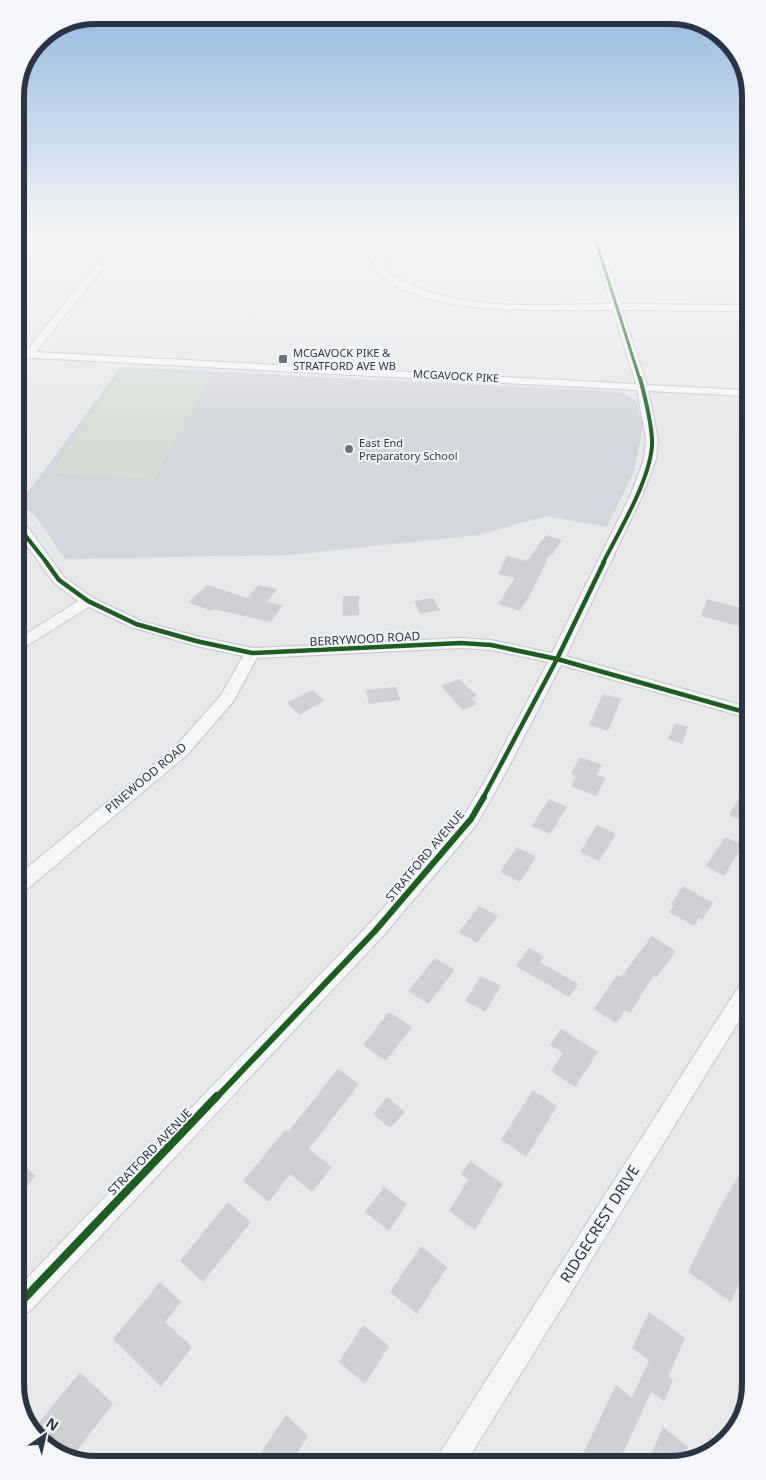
<svg xmlns="http://www.w3.org/2000/svg" width="766" height="1480" font-family="'Noto Sans',sans-serif">
<style>
.built{fill:#d4d7dd}
.green{fill:#d6ded6}
.building{fill:#ced0d3}
.lines{fill:none;stroke-linecap:round;stroke-linejoin:round}
.minor-casing{stroke:#c4c6c8;stroke-width:2}
.minor{fill:#f5f6f7;fill-rule:evenodd}
.cycleway-far4-casing{stroke:#f4f6f9;stroke-width:5}
.cycleway-far3-casing{stroke:#f4f6f9;stroke-width:6}
.cycleway-far2-casing{stroke:#f4f6f9;stroke-width:8}
.cycleway-far1-casing{stroke:#f4f6f9;stroke-width:9}
.cycleway-casing{stroke:#f4f6f9;stroke-width:11}
.cycleway-far4{stroke:#1b5e20;stroke-width:3}
.cycleway-far3{stroke:#1b5e20;stroke-width:4}
.cycleway-far2{stroke:#1b5e20;stroke-width:4.5}
.cycleway-far1{stroke:#1b5e20;stroke-width:6}
.cycleway{stroke:#1b5e20;stroke-width:8}
.poi-dot{fill:#6c737f;stroke:#f4f6f9;stroke-width:2}
.labels{text-anchor:middle;stroke-width:4;stroke-linejoin:round;paint-order:stroke}
.far-poi-label{font-size:11px;fill:#2b3445;stroke:#f4f6f9;text-anchor:start}
.far-street-label{font-size:11px;fill:#2b3445;stroke:#f4f6f9}
.street-label{font-size:12px;fill:#2b3445;stroke:#f4f6f9}
.near-street-label{font-size:15px;fill:#2b3445;stroke:#f4f6f9}
.rim{fill:none;stroke:#2b3445;stroke-width:6}
</style>
<rect width="100%" height="100%" fill="#e6e8ea"/>
<!-- built -->
<path class="built" d="M121,367L621,392L636,401L643,426L634,472L607,527L547,516L478,535L289,555L65,559L36,517L20,503Z"/>
<!-- green -->
<path class="green" d="M123,369L212,374L154,480L51,473Z"/>
<!-- building -->
<g class="building">
<path d="M546,535L562,540L552,555L550,554L530,595L520,611L498,604L515,578L498,574L507,556L527,561Z"/>
<path d="M208,585L247,598L258,585L277,589L267,602L283,605L271,622L213,609L211,611L188,602Z"/>
<path d="M343,596H359V615L343,616Z"/>
<path d="M433,598L440,610L420,614L414,601Z"/>
<path d="M707,599L747,610V628L701,616Z"/>
<path d="M459,679L477,696L471,698L477,704L463,710L441,686Z"/>
<path d="M396,687L400,700L369,704L366,690Z"/>
<path d="M312,690L324,700L300,715L287,703Z"/>
<path d="M603,694L621,699L608,731L589,725Z"/>
<path d="M675,723L688,727L682,744L668,739Z"/>
<path d="M580,757L602,765L597,775L606,778L596,796L571,786L576,776L571,774Z"/>
<path d="M748,783V824L729,815Z"/>
<path d="M549,799L567,807L550,834L532,826Z"/>
<path d="M597,825L616,834L599,861L580,852Z"/>
<path d="M725,837L743,845L724,876L706,866Z"/>
<path d="M517,847L536,857L520,882L500,872Z"/>
<path d="M683,886L713,903L702,920L699,918L694,926L669,912L674,906L671,904Z"/>
<path d="M479,906L498,916L477,943L459,932Z"/>
<path d="M652,936L676,951L657,977L654,975L630,1013L625,1010L616,1023L594,1009L617,975L621,977Z"/>
<path d="M529,948L544,957L540,962L578,984L569,997L516,966Z"/>
<path d="M435,958L455,970L428,1004L408,991Z"/>
<path d="M481,976L501,986L485,1012L465,1001Z"/>
<path d="M389,1012L412,1027L386,1061L363,1045Z"/>
<path d="M561,1029L598,1052L575,1087L551,1071L563,1053L550,1045Z"/>
<path d="M338,1069L359,1084L309,1149L332,1167L312,1192L290,1174L269,1202L243,1181L285,1130L288,1132Z"/>
<path d="M533,1090L557,1106L526,1157L501,1140Z"/>
<path d="M387,1097L405,1112L390,1128L373,1114Z"/>
<path d="M750,1156V1259L731,1302L688,1272L719,1209Z"/>
<path d="M470,1161L503,1184L475,1230L449,1211L468,1180L461,1174Z"/>
<path d="M20,1162L36,1176L20,1193Z"/>
<path d="M384,1187L407,1204L389,1231L365,1212Z"/>
<path d="M228,1202L251,1222L203,1282L180,1261Z"/>
<path d="M421,1246L447,1267L417,1314L390,1292Z"/>
<path d="M160,1282L181,1302L165,1322L192,1347L161,1387L113,1339Z"/>
<path d="M649,1312L685,1338L668,1377L673,1380L664,1401L651,1392L620,1460H580L616,1385L632,1398L649,1360L632,1348Z"/>
<path d="M363,1325L389,1346L365,1384L339,1362Z"/>
<path d="M80,1372L113,1404L71,1458L51,1451L33,1430Z"/>
<path d="M286,1415L308,1436L297,1453L308,1463H254Z"/>
<path d="M663,1427L688,1447L683,1459H649Z"/>
</g>
<g class="lines">
<!-- minor casing -->
<g class="minor-casing">
<g id="minor">
<path d="M590,235H598L602,247L746,248V254L604,252L621,304L746,305V311L622,310L647,385L746,390V396L648,391L658,439L656,459L643,494L566,656L748,707V718L561,665L505,774L477,824L449,858L382,937L30,1311L21,1315V1284L368,925L437,848L465,814L490,772L548,662L491,650L461,648L257,658L233,702L187,755L26,890L19,893V874L175,747L221,695L243,656L196,646L131,627L89,607L23,648L18,650V639L78,601L54,583L17,532V521L22,522L29,529L64,577L93,598L141,621L197,636L252,648L461,638L491,640L552,653L631,494L644,459L646,439L637,390L16,357V351H26L96,265L99,264L103,267L102,269L36,352L636,384L613,310C549,309 420,320 374,269L373,261C383,249 398,247 413,244L593,247ZM413,250L595,252L611,304C535,304 447,315 382,268L381,262L392,254Z"/>
<path d="M749,978V1005L467,1461H437L441,1451L742,981Z"/>
</g>
</g>
<!-- minor -->
<use href="#minor" class="minor"/>
<!-- cycleway-far4 casing -->
<g class="cycleway-far4-casing">
<path id="cycleway-far4" d="M594,235L640,380"/>
</g>
<!-- cycleway-far3 casing -->
<g class="cycleway-far3-casing">
<g id="cycleway-far3">
<path d="M17,525L47,563"/>
<path d="M603,563C619,531 654,474 652,439C651,420 645,397 640,378"/>
</g>
</g>
<!-- cycleway-far2 casing -->
<g class="cycleway-far2-casing">
<g id="cycleway-far2">
<path d="M46,562L59,580L88,601L136,624L196,641L252,653L461,643L491,645L557,659L748,713"/>
<path d="M483,798L557,659L604,562"/>
</g>
</g>
<!-- cycleway-far1 casing -->
<g class="cycleway-far1-casing">
<path id="cycleway-far1" d="M216,1098L375,931L471,819L484,797"/>
</g>
<!-- cycleway casing -->
<g class="cycleway-casing">
<path id="cycleway" d="M21,1302L217,1096"/>
</g>
<!-- cycleway-far4 -->
<use href="#cycleway-far4" class="cycleway-far4"/>
<!-- cycleway-far3 -->
<use href="#cycleway-far3" class="cycleway-far3"/>
<!-- cycleway-far2 -->
<use href="#cycleway-far2" class="cycleway-far2"/>
<!-- cycleway-far1 -->
<use href="#cycleway-far1" class="cycleway-far1"/>
<!-- cycleway -->
<use href="#cycleway" class="cycleway"/>
</g>
<!-- sky -->
<linearGradient id="sky" x2="0" y2="1"><stop stop-color="#93bae0"/><stop offset="0.53" stop-color="#f4f5f6"/><stop offset="1" stop-color="#f4f5f6" stop-opacity="0"/></linearGradient>
<rect width="766" height="443" fill="url(#sky)"/>
<!-- markers -->
<g class="poi-dot">
<rect x="278" y="354" width="10" height="10" rx="2.5"/>
<circle cx="349" cy="449" r="5"/>
</g>
<g class="labels">
<!-- far-poi labels -->
<g class="far-poi-label">
<text x="293" y="357">MCGAVOCK PIKE &amp;<tspan x="293" dy="13">STRATFORD AVE WB</tspan></text>
<text x="359" y="447">East End<tspan x="359" dy="13">Preparatory School</tspan></text>
</g>
<!-- far-street labels -->
<g class="far-street-label">
<text transform="translate(456 376) rotate(3)" y="4">MCGAVOCK PIKE</text>
</g>
<!-- street labels -->
<g class="street-label">
<text transform="translate(365 639) rotate(-3)" y="4">BERRYWOOD ROAD</text>
<text transform="translate(146 778) rotate(-40)" y="4">PINEWOOD ROAD</text>
<text transform="translate(425 856) rotate(-50)" y="4">STRATFORD AVENUE</text>
<text transform="translate(150 1152) rotate(-46)" y="4">STRATFORD AVENUE</text>
</g>
<!-- near-street labels -->
<g class="near-street-label">
<text transform="translate(600 1224) rotate(-58)" y="5">RIDGECREST DRIVE</text>
</g>
</g>
<!-- crop -->
<path d="M0 0H766V1480H0ZM96 24H670A72 72 0 0 1 742 96V1384A72 72 0 0 1 670 1456H96A72 72 0 0 1 24 1384V96A72 72 0 0 1 96 24Z" fill="#f4f6f9" fill-rule="evenodd"/>
<path class="rim" d="M96 24H670A72 72 0 0 1 742 96V1384A72 72 0 0 1 670 1456H96A72 72 0 0 1 24 1384V96A72 72 0 0 1 96 24Z"/>
<!-- north arrow -->
<g transform="translate(45 1435) rotate(34)" stroke="#f4f6f9" stroke-width="4" paint-order="stroke">
<path d="M0-4L9 19L0 12L-9 19Z" fill="#2b3445"/>
<text y="-8" font-size="14" font-weight="bold" text-anchor="middle" fill="#2b3445">N</text>
</g>
</svg>
